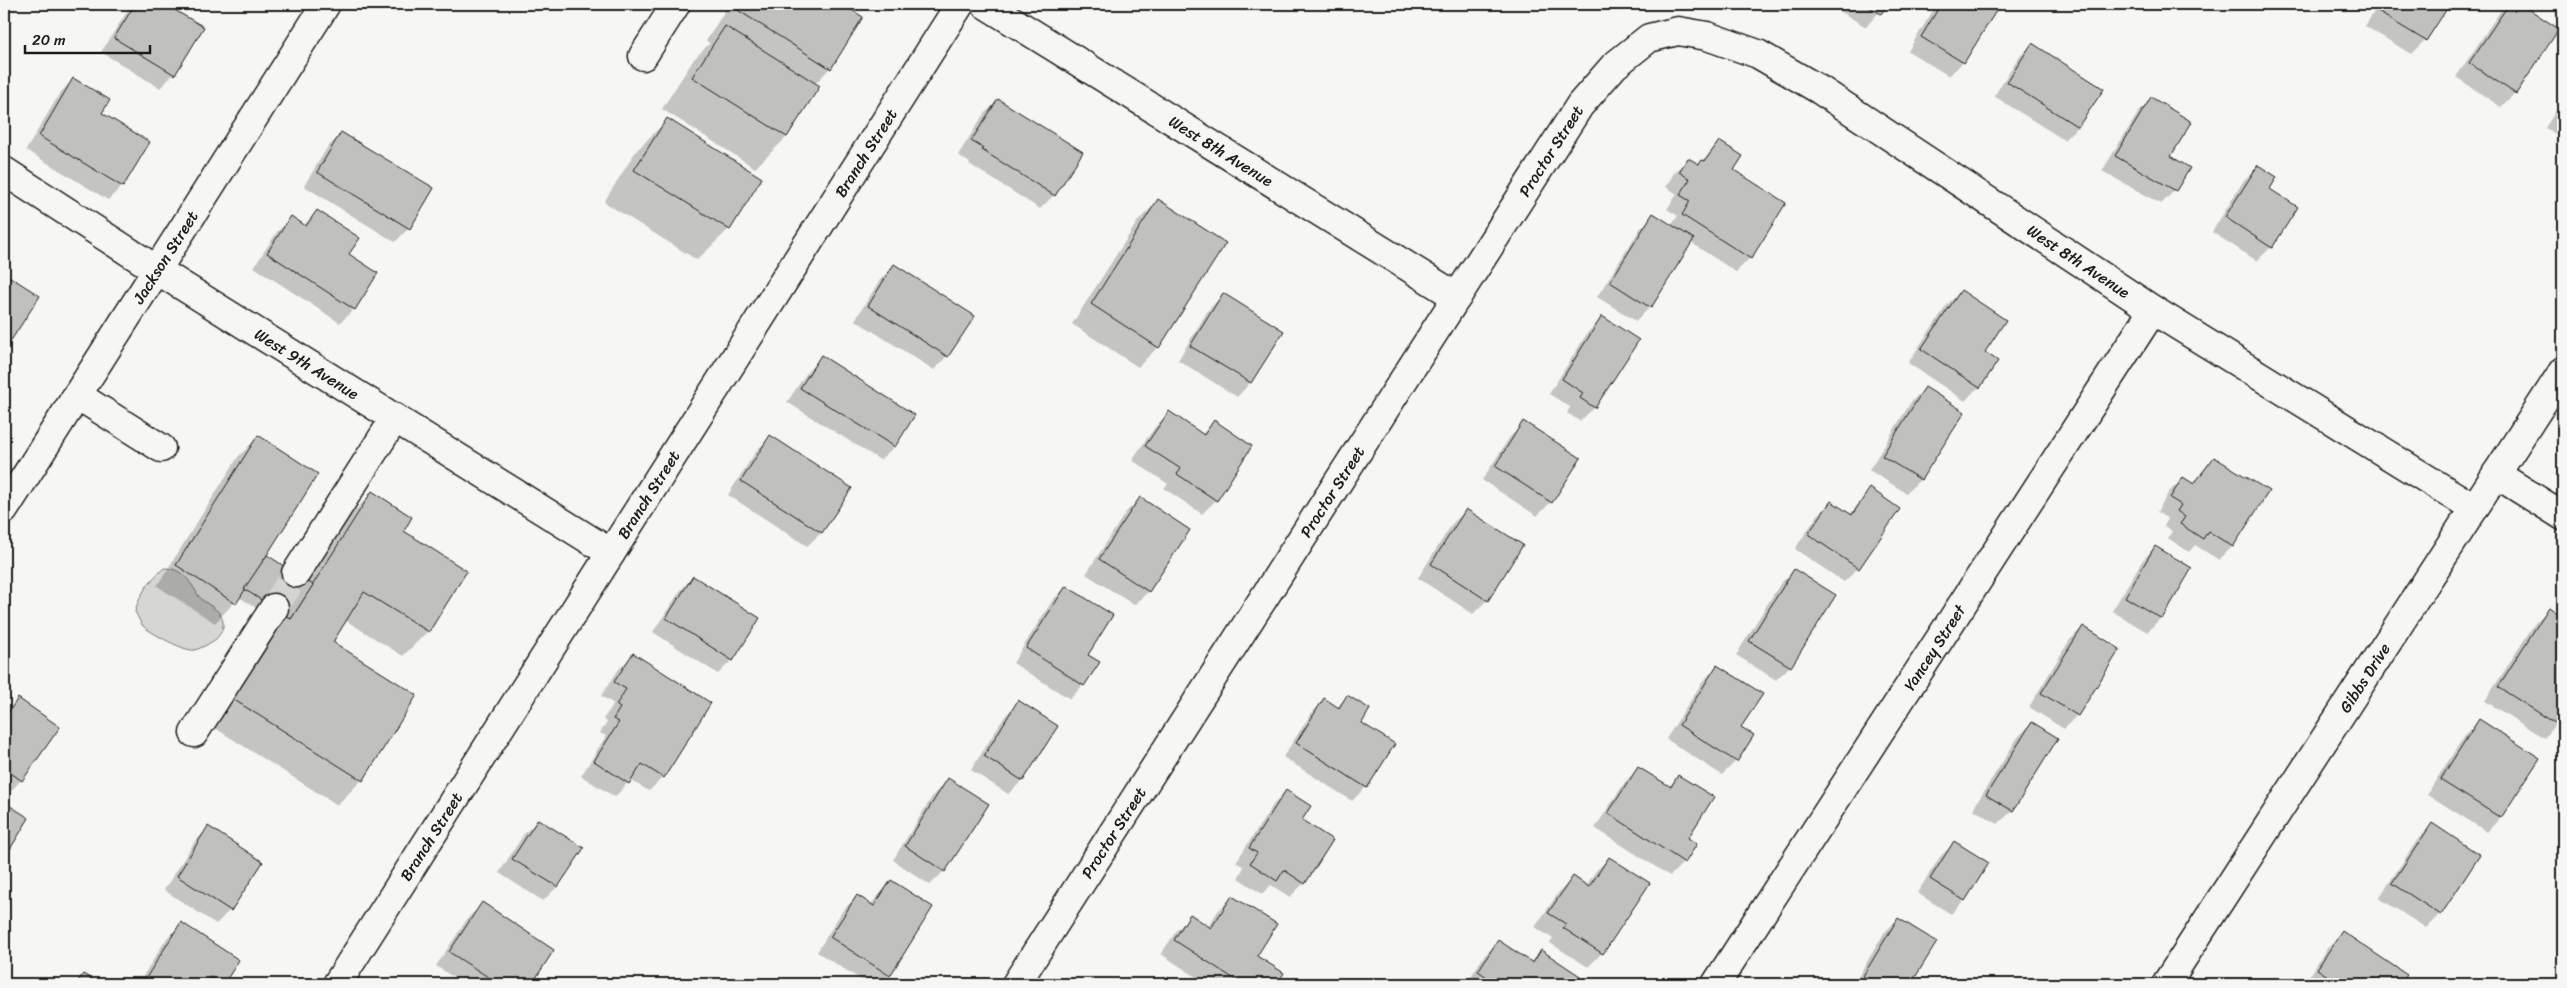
<svg xmlns="http://www.w3.org/2000/svg" width="2567" height="988" font-family="Sriracha,sans-serif">
<style>
.green{fill:#d6d6d2;stroke:#797977}
.shadow{fill:#0003}
.building{fill:#c0c0bd;stroke:#1c1c1c}
.lines{fill:none;stroke-linecap:round;stroke-linejoin:round}
.minor-tunnel{stroke:#d5d5d2;stroke-width:28;stroke-dasharray:28 14;stroke-linecap:butt}
.minor-casing{stroke:#1c1c1c;stroke-width:31}
.minor{stroke:#f6f6f2;stroke-width:28}
.labels{text-anchor:middle;stroke-width:4;stroke-linejoin:round;paint-order:stroke}
.street-label{font-size:16px;fill:#1c1c1c;stroke:#f6f6f2}
</style>
<rect width="100%" height="100%" fill="#f6f6f2"/>
<filter id="ink" filterUnits="userSpaceOnUse"><feTurbulence type="fractalNoise" baseFrequency=".02" numOctaves="2"/><feDisplacementMap in="SourceGraphic" scale="10" xChannelSelector="R" yChannelSelector="G"/><feConvolveMatrix kernelMatrix="1 2 1 2 8 2 1 2 1" color-interpolation-filters="sRGB"/></filter>
<g filter="url(#ink)">
<!-- green -->
<path class="green" d="M164,568C182,568 190,581 198,595C204,605 221,607 223,622C224,629 220,635 216,639C210,643 202,648 195,650C185,652 151,633 143,626C140,623 138,616 135,612C140,593 149,581 164,568Z"/>
<!-- shadow -->
<g class="shadow">
<path d="M132,4H162L202,28L174,74L160,88L101,52Z"/>
<path d="M729,4H840L862,18L830,68L815,84L787,137L755,168L662,109L694,59L710,43L706,41Z"/>
<path d="M1828,4H1886L1866,27Z"/>
<path d="M1937,4H1988L1963,62L1949,76L1908,51Z"/>
<path d="M2379,4H2448L2425,40L2411,54L2365,26Z"/>
<path d="M2508,4H2519L2558,29L2515,93L2501,107L2456,77L2499,13Z"/>
<path d="M2032,45L2077,127L2064,140L1994,96L2018,58Z"/>
<path d="M74,79L100,113L122,186L108,200L26,150L60,93Z"/>
<path d="M2152,99L2175,190L2161,204L2102,171L2138,113Z"/>
<path d="M998,100L1054,195L1040,209L969,164L970,163L958,155L984,114Z"/>
<path d="M2563,100V140L2545,128Z"/>
<path d="M667,120L729,229L697,260L604,202L636,151Z"/>
<path d="M341,134L409,228L395,242L304,186L327,148Z"/>
<path d="M1719,142L1733,170L1750,258L1736,272L1690,242L1650,307L1636,321L1597,297L1640,229L1654,215L1671,226L1678,216L1667,209L1677,194L1666,187L1674,173L1688,159L1699,165Z"/>
<path d="M2258,167L2268,190L2296,208L2271,247L2257,261L2212,232L2244,180Z"/>
<path d="M1158,201V347L1138,367L1072,324L1138,221Z"/>
<path d="M317,211L348,255L354,309L340,323L254,267L277,232L291,218L303,226Z"/>
<path d="M894,266L947,356L934,370L855,320L880,280Z"/>
<path d="M4,274L38,297L4,348Z"/>
<path d="M1961,291L1983,352L1979,387L1965,401L1908,363L1947,305Z"/>
<path d="M1223,295L1282,332L1250,383L1237,397L1178,360L1209,309Z"/>
<path d="M1602,318L1637,341L1594,408L1580,421L1567,413L1570,407L1549,394L1588,332Z"/>
<path d="M822,357L914,415L894,447L880,460L787,402L808,371Z"/>
<path d="M1925,388L1963,412L1920,480L1906,493L1869,470L1911,402Z"/>
<path d="M1169,413L1201,435L1214,422L1216,500L1202,514L1164,488L1168,484L1132,460L1155,427Z"/>
<path d="M1524,423L1551,502L1537,516L1482,480L1510,437Z"/>
<path d="M771,436L850,488L821,533L807,546L728,495L757,450Z"/>
<path d="M258,437L262,560L307,582L348,518L372,493L428,631L403,656L345,620L331,642L362,780L337,805L204,721L275,620L239,597L215,623L157,586L238,457Z"/>
<path d="M2214,458L2232,547L2219,560L2195,545L2189,552L2168,538L2172,531L2164,526L2168,519L2157,512L2169,492L2183,478L2191,484Z"/>
<path d="M1871,490L1858,568L1844,582L1795,549L1817,516L1831,502L1849,515Z"/>
<path d="M1140,499L1188,530L1148,592L1134,605L1086,574L1126,512Z"/>
<path d="M1466,510L1522,546L1487,600L1473,614L1418,578L1452,524Z"/>
<path d="M2155,547L2191,568L2161,618L2147,632L2112,611L2142,561Z"/>
<path d="M1794,570L1834,596L1790,666L1776,680L1736,655L1780,584Z"/>
<path d="M693,577L732,660L718,674L653,632L680,591Z"/>
<path d="M1066,587L1086,655L1083,685L1070,699L1013,663L1052,601Z"/>
<path d="M2549,609L2563,618V715L2544,738L2485,701L2535,623Z"/>
<path d="M2083,627L2077,715L2064,729L2029,707L2069,641Z"/>
<path d="M633,655L663,777L649,791L630,780L615,797L581,776L606,736L600,733L607,722L603,719L614,704L601,696L619,669Z"/>
<path d="M1717,667L1739,727L1752,736L1736,761L1722,775L1666,739L1703,681Z"/>
<path d="M1347,697L1361,723L1366,787L1352,801L1283,757L1311,714L1324,700L1336,708Z"/>
<path d="M18,700L21,780L8,794L4,791V715Z"/>
<path d="M1019,702L1056,727L1022,781L1008,794L971,770L1005,716Z"/>
<path d="M2479,721L2538,758L2500,818L2487,832L2427,794L2465,735Z"/>
<path d="M2032,723L2056,738L2012,811L1998,824L1973,809L2018,737Z"/>
<path d="M1639,768L1668,787L1679,777L1686,838L1684,862L1670,876L1595,828L1625,782Z"/>
<path d="M948,780L944,871L930,885L893,860L934,794Z"/>
<path d="M1286,791L1300,821L1304,883L1290,897L1271,885L1262,894L1238,878L1244,867L1236,862L1273,805Z"/>
<path d="M4,804L28,819L4,856Z"/>
<path d="M538,820L582,848L557,887L543,901L499,873L524,834Z"/>
<path d="M2432,825L2440,914L2426,928L2379,898L2418,839Z"/>
<path d="M209,828L230,910L216,924L164,890L195,841Z"/>
<path d="M1954,843L1964,900L1951,914L1917,893L1940,857Z"/>
<path d="M1609,858L1602,953L1588,967L1550,943L1553,939L1535,927L1559,892L1573,878L1586,886L1595,872Z"/>
<path d="M891,881L889,975L879,984H868L817,952L843,910L857,896L870,905Z"/>
<path d="M1232,897L1255,956L1283,973L1276,984H1207L1161,954L1177,930L1191,916L1208,927L1218,911Z"/>
<path d="M482,904L552,950L530,984H464L436,966L468,918Z"/>
<path d="M1898,919L1935,943L1910,984H1854L1884,933Z"/>
<path d="M181,924L238,960L222,984H138L167,938Z"/>
<path d="M2342,933L2406,976L2400,984L2304,983L2328,947Z"/>
<path d="M1498,942L1530,963L1541,952L1579,976L1573,984H1466L1484,956Z"/>
</g>
<!-- building -->
<g class="building">
<path d="M135,4H164L204,27L175,75L114,38Z"/>
<path d="M739,4H842L863,17L831,69L736,9Z"/>
<path d="M1864,4H1888L1881,14Z"/>
<path d="M1941,4H1990L1988,7L1996,11L1964,63L1921,37Z"/>
<path d="M2383,4H2450L2426,41L2378,12Z"/>
<path d="M2509,4H2521L2559,29L2516,94L2469,63Z"/>
<path d="M725,26L820,86L787,137L692,77Z"/>
<path d="M2032,43L2104,89L2078,127L2007,82Z"/>
<path d="M73,78L110,100L102,113L150,142L123,187L39,136Z"/>
<path d="M2151,97L2192,122L2171,156L2190,168L2176,191L2115,156Z"/>
<path d="M998,99L1083,152L1055,196L982,150L983,148L971,141Z"/>
<path d="M667,118L762,178L730,230L634,170Z"/>
<path d="M341,132L434,188L410,229L317,172Z"/>
<path d="M1719,141L1743,156L1734,170L1786,203L1751,259L1682,215L1690,201L1680,195L1690,179L1679,172L1688,158L1699,164L1702,160L1705,161Z"/>
<path d="M2258,165L2277,177L2270,189L2298,207L2272,248L2225,217Z"/>
<path d="M1158,199L1226,243L1159,348L1091,304Z"/>
<path d="M317,210L360,238L349,254L378,273L355,310L267,253L291,216L306,226Z"/>
<path d="M1653,213L1694,239L1651,308L1610,282Z"/>
<path d="M894,264L975,316L948,357L868,306Z"/>
<path d="M4,273L40,296L8,345L4,342Z"/>
<path d="M1961,290L2006,320L1985,352L1998,361L1980,388L1921,349Z"/>
<path d="M1223,293L1284,331L1251,383L1190,346Z"/>
<path d="M1602,316L1639,340L1595,408L1580,398L1583,393L1562,379Z"/>
<path d="M821,355L915,415L895,447L800,388Z"/>
<path d="M1925,387L1965,412L1921,480L1882,456Z"/>
<path d="M1169,411L1204,435L1214,420L1252,446L1217,501L1177,474L1181,469L1145,446Z"/>
<path d="M1523,421L1581,458L1552,503L1495,466Z"/>
<path d="M258,435L318,474L236,604L176,565Z"/>
<path d="M770,435L852,488L822,533L741,481Z"/>
<path d="M2214,457L2269,491L2233,547L2208,531L2203,539L2180,524L2185,517L2177,511L2181,505L2170,498L2183,477L2194,484Z"/>
<path d="M1870,488L1900,509L1859,569L1808,534L1831,501L1852,515Z"/>
<path d="M372,491L412,517L404,531L467,571L429,632L364,592L333,642L417,695L363,781L228,696L281,613L291,619Z"/>
<path d="M1140,497L1190,530L1149,592L1099,559Z"/>
<path d="M1466,509L1523,545L1488,601L1431,564Z"/>
<path d="M2155,546L2192,568L2162,619L2125,597Z"/>
<path d="M267,555L313,585L291,619L244,589Z"/>
<path d="M1794,569L1836,595L1791,667L1749,641Z"/>
<path d="M693,576L760,618L733,661L666,618Z"/>
<path d="M1066,586L1113,615L1088,655L1100,662L1084,686L1026,648Z"/>
<path d="M2549,607L2563,617V718L2558,725L2498,687Z"/>
<path d="M2083,626L2120,649L2078,716L2041,693Z"/>
<path d="M633,653L711,703L664,778L642,764L629,784L594,761L619,722L613,719L620,708L616,705L626,689L614,682Z"/>
<path d="M1717,665L1763,694L1741,727L1754,735L1737,762L1679,725Z"/>
<path d="M1347,695L1370,709L1362,723L1395,744L1367,788L1296,743L1324,698L1339,708Z"/>
<path d="M18,698L60,727L22,781L4,768V719Z"/>
<path d="M1018,700L1058,726L1023,781L984,756Z"/>
<path d="M2479,719L2540,758L2501,818L2440,780Z"/>
<path d="M2032,722L2058,738L2013,811L1986,795Z"/>
<path d="M1638,767L1671,787L1678,775L1714,797L1688,838L1697,844L1685,863L1608,813Z"/>
<path d="M948,778L989,804L945,872L905,846Z"/>
<path d="M1286,790L1311,806L1302,820L1333,840L1305,884L1284,870L1277,881L1250,863L1257,853L1249,848Z"/>
<path d="M4,802L29,818L4,859Z"/>
<path d="M538,819L584,848L558,887L512,859Z"/>
<path d="M2432,823L2480,855L2441,915L2392,883Z"/>
<path d="M208,826L263,862L231,911L177,876Z"/>
<path d="M1954,841L1989,863L1965,901L1930,879Z"/>
<path d="M1609,857L1650,883L1603,954L1563,928L1566,924L1548,913L1573,876L1589,887Z"/>
<path d="M891,880L933,907L890,976L830,937L857,895L874,906Z"/>
<path d="M1232,896L1277,924L1257,956L1284,973L1277,984H1242L1174,940L1190,914L1211,928Z"/>
<path d="M482,902L554,950L532,984H499L449,952Z"/>
<path d="M1898,918L1937,942L1911,984H1875L1863,976Z"/>
<path d="M181,922L239,960L224,984L210,977L205,984H156L146,978Z"/>
<path d="M2342,931L2407,975L2401,984H2340L2317,969Z"/>
<path d="M1498,940L1533,963L1541,950L1580,976L1575,984H1497L1478,971Z"/>
<path d="M83,974L100,984H76Z"/>
</g>
<g class="lines">
<!-- minor-tunnel -->
<path class="minor-tunnel" d="M274,608L296,573"/>
<!-- minor casing -->
<g class="minor-casing">
<g id="minor">
<path id="s1" d="M985,4L1457,297"/>
<path d="M643,56L676,4"/>
<path id="s2" d="M4,171L157,270L611,553"/>
<path d="M77,395L161,448"/>
<path d="M2496,474L2563,516"/>
<path id="s3" d="M4,510L326,4"/>
<path d="M296,573L395,418"/>
<path d="M194,733L274,608"/>
<path id="s4" d="M337,984L960,4"/>
<path id="s5" d="M1016,984L1580,105L1614,66L1649,38L1678,31L1707,36L1758,54L1820,90L2153,310L2474,508"/>
<path id="s6" d="M1716,984L2153,310"/>
<path id="s7" d="M2166,984L2563,371"/>
</g>
</g>
<!-- minor -->
<use href="#minor" class="minor"/>
</g>
</g>
<g class="labels">
<!-- street labels -->
<g class="street-label">
<text dy="6" stroke="none"><textPath href="#s1" startOffset="278">West 8th Avenue</textPath></text>
<text dy="6" stroke="none"><textPath href="#s5" startOffset="990">Proctor Street</textPath></text>
<text dy="6" stroke="none"><textPath href="#s4" startOffset="985">Branch Street</textPath></text>
<text dy="6" stroke="none"><textPath href="#s3" startOffset="300">Jackson Street</textPath></text>
<text dy="6" stroke="none"><textPath href="#s5" startOffset="1636">West 8th Avenue</textPath></text>
<text dy="6" stroke="none"><textPath href="#s2" startOffset="359">West 9th Avenue</textPath></text>
<text dy="6" stroke="none"><textPath href="#s5" startOffset="585">Proctor Street</textPath></text>
<text dy="6" stroke="none"><textPath href="#s4" startOffset="580">Branch Street</textPath></text>
<text dy="6" stroke="none"><textPath href="#s6" startOffset="401">Yancey Street</textPath></text>
<text dy="6" stroke="none"><textPath href="#s7" startOffset="365">Gibbs Drive</textPath></text>
<text dy="6" stroke="none"><textPath href="#s5" startOffset="180">Proctor Street</textPath></text>
<text dy="6" stroke="none"><textPath href="#s4" startOffset="175">Branch Street</textPath></text>
</g>
</g>
<!-- margin -->
<rect width="2567" height="988" fill="none" stroke="#f6f6f2" stroke-width="20"/>
<rect x="10" y="10" width="2547" height="968" fill="none" stroke="#1c1c1c" stroke-width="2" filter="url(#ink)"/>
<!-- scale -->
<path d="M25 45v8h125v-8" fill="none" stroke="#1c1c1c" stroke-width="2.5"/>
<text x="32" y="45" font-size="15" fill="#1c1c1c" stroke="#f6f6f2" stroke-width="4" paint-order="stroke">20 m</text>
</svg>
